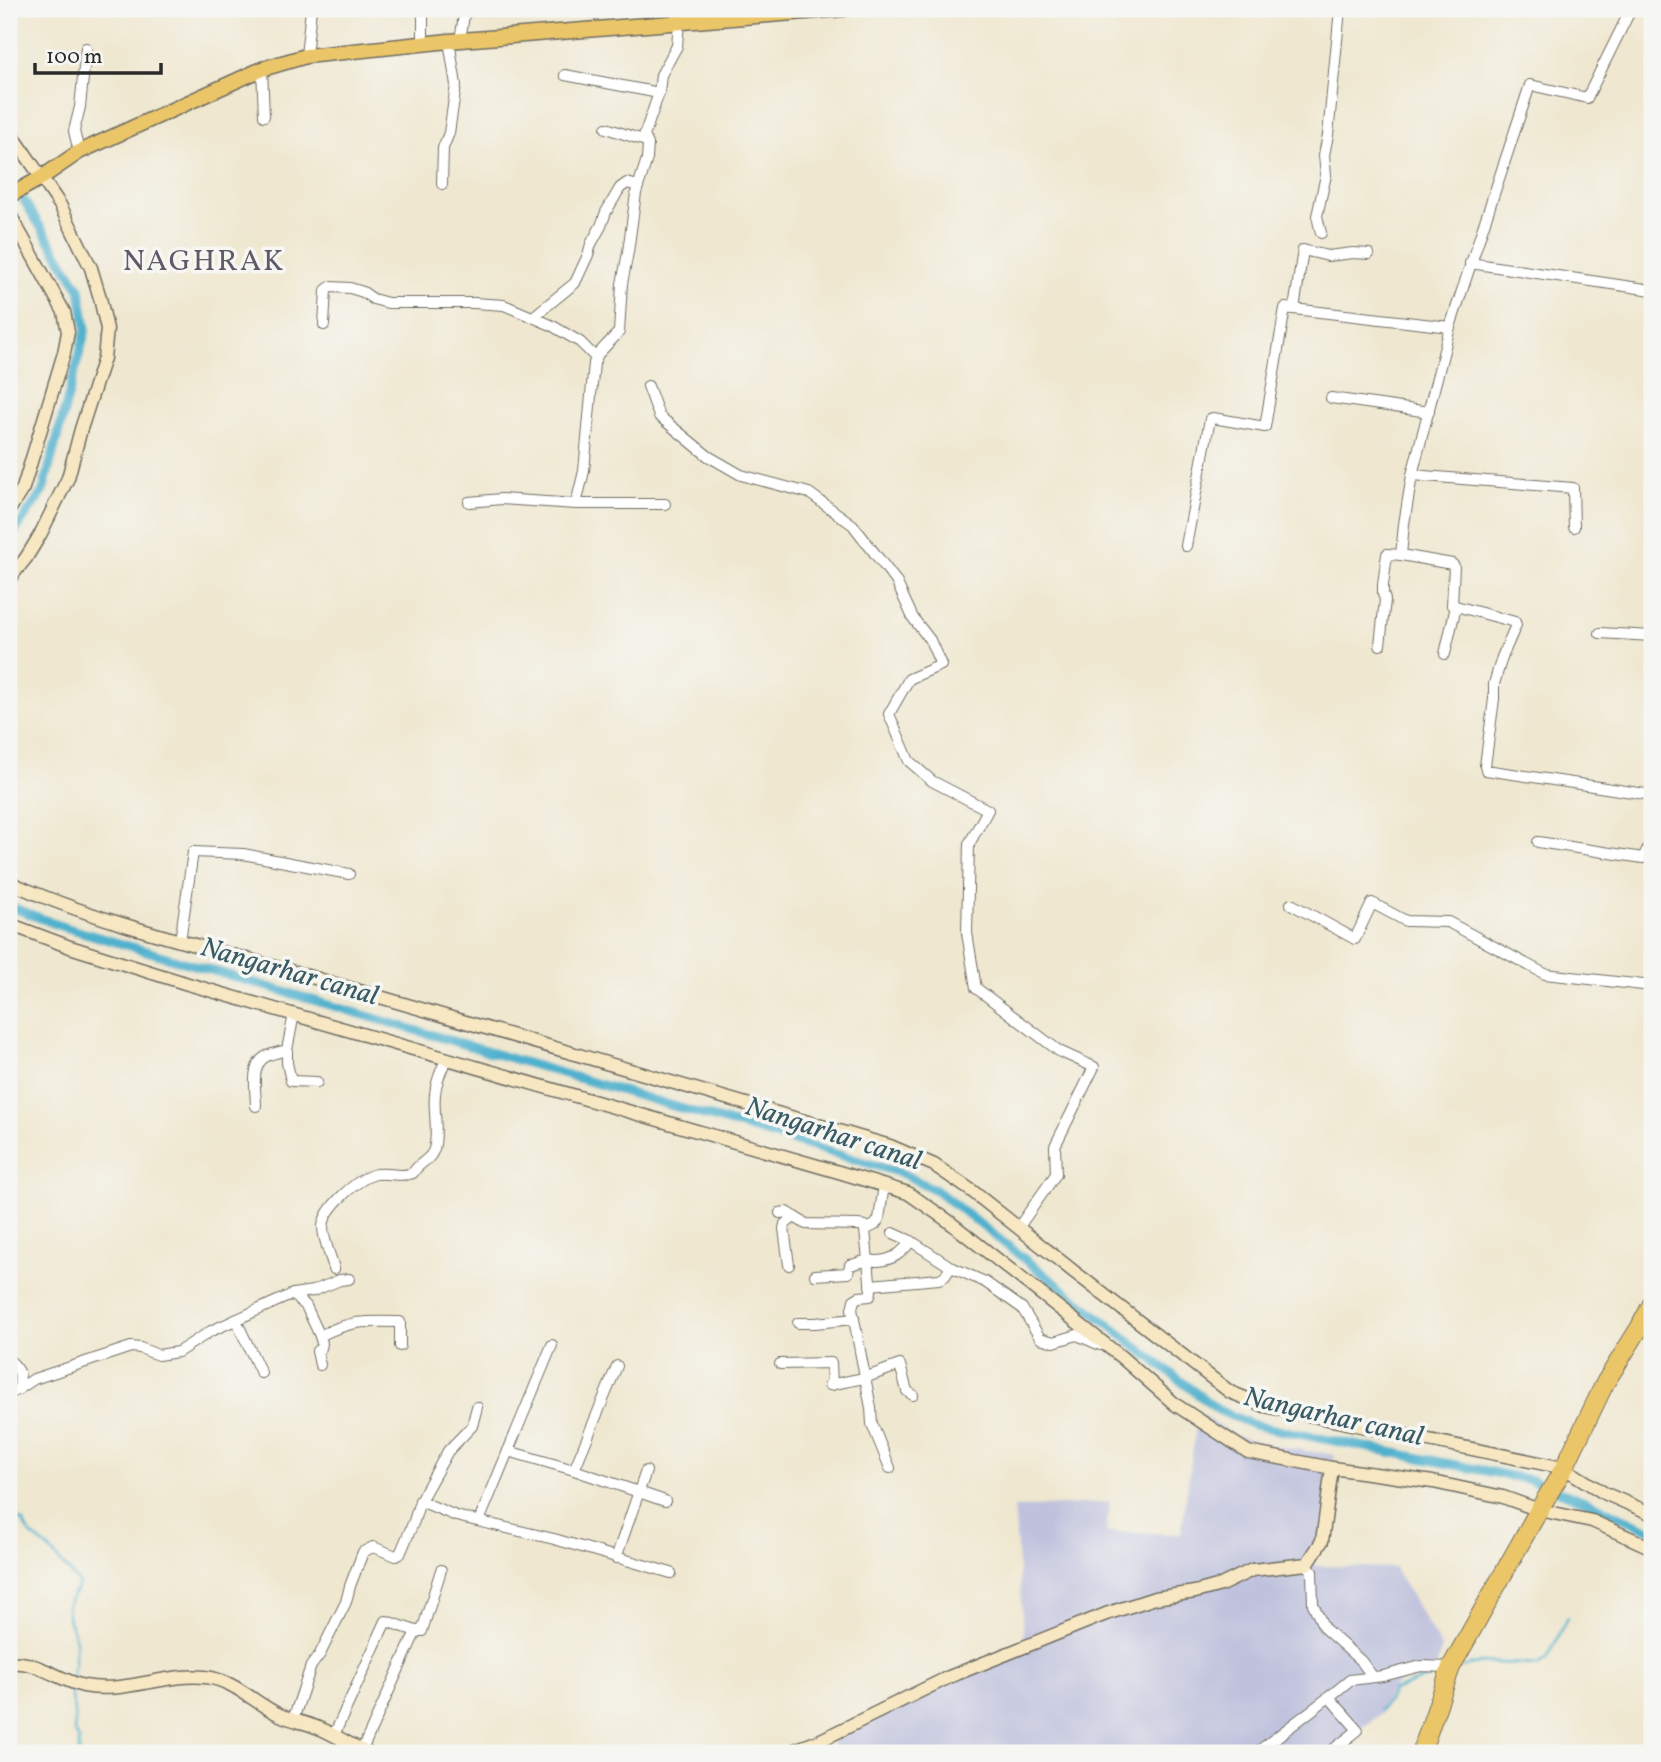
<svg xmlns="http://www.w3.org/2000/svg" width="1661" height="1762" font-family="Vollkorn,serif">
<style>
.industrial{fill:#c0c2dd}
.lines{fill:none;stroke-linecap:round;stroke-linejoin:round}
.stream{stroke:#4fb1ce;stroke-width:2.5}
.canal{stroke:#4fb1ce;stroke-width:9}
.street-casing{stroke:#706d64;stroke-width:12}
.secondary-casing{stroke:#706d64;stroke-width:15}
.primary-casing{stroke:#706d64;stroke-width:17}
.highway-casing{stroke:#706d64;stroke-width:20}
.street{stroke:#fff;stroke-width:10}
.secondary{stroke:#f7e8c3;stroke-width:12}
.primary{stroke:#ebc669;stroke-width:14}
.highway{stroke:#ebc669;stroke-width:18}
.labels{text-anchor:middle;stroke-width:7;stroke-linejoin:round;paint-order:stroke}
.water-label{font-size:28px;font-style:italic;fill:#385a64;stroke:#f6f6f2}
.quarter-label{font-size:30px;letter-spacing:2px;fill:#615968;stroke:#f6f6f2}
</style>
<rect width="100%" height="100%" fill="#f6f6f2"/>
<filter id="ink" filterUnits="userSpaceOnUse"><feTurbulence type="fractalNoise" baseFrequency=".0143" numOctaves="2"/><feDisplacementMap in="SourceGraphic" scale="14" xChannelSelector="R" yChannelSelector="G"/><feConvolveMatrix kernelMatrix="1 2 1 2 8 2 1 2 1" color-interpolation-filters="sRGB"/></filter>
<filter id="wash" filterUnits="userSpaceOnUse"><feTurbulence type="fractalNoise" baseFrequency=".00686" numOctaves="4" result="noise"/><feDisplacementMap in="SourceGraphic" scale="28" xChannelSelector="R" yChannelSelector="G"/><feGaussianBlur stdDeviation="1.57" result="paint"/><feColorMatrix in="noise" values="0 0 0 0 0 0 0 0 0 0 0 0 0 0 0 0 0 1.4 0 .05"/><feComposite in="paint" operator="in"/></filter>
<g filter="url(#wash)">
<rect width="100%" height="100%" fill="#efe7cf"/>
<!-- industrial -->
<path class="industrial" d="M1198,1412L1233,1435L1273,1446L1335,1455L1315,1566L1395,1568L1442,1649L1433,1672L1418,1673L1396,1685L1388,1694L1382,1713L1328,1753H836L831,1734L1024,1641L1014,1508L1110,1502L1106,1532L1181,1534Z"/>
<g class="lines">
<!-- stream -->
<g class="stream">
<path d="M9,1515L22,1521L30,1534L46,1546L79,1583C77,1593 67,1599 67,1609C66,1620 75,1631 76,1642C76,1651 72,1656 75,1665L73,1670V1679"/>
<path d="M1463,1667L1481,1662L1539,1665L1548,1658L1567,1618"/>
<path d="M72,1687L71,1696L73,1702L75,1720L74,1731L79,1740V1753"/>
<path d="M1379,1710L1388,1701L1392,1691L1437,1674"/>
</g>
<!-- canal -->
<g class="canal">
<path d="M9,177L80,289L86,329L43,491L9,540"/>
<path d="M9,903L14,908L61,926L901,1173L936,1190L1218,1410L1254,1425L1531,1480L1590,1503L1652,1531"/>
</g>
</g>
</g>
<g filter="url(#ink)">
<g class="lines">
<!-- street casing -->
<g class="street-casing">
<g id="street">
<path d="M420,9L423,14V43"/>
<path d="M460,40L465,9"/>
<path d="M306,56L311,9"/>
<path d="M262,69L264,116"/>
<path d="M565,75L659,93"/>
<path d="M606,128L646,141"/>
<path d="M79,152L74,131L80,107L86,48"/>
<path d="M442,184L443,148L449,133L456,85L449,41"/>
<path d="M1321,233L1317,216L1326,175L1324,155L1328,135L1340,9"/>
<path d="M1470,263L1652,290"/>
<path d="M1294,309L1303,250L1328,256L1353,253L1369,254"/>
<path d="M533,317L575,283L588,255L591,244L601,226L606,212L620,188L627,183L638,186"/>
<path d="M324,325L326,290L330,287L350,288L363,292L373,299L388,303H474L504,305L551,325L580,342L596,358"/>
<path d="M648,386L659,416L708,456L741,475L809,493L853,525L896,581L913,618L930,640L941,665L909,679L889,714L909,761L932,781L988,810L969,844L967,933L976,988L1059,1051L1094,1067L1055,1146L1056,1174L1018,1228"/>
<path d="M1331,398L1429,412"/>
<path d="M1412,475L1573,488L1574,527"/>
<path d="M469,502L501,499L576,504H665"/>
<path d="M576,504L584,471L594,363L598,354L619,332L622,284L628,252L636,193L647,159L648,144L644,136L659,93L661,75L677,46L679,22"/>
<path d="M1186,546L1210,419L1213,418L1265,427L1285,308L1450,327"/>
<path d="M1401,555L1404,524L1412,475L1450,327L1530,85L1587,98L1631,9"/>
<path d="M1600,633L1652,636"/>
<path d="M1380,645L1385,600L1383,593V585L1387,554L1401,555L1452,564L1454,566L1452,605L1515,622L1516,625L1502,657L1494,684V699L1485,766L1486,770L1652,795"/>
<path d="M1445,654L1456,606"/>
<path d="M1538,842L1643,858L1652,840"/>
<path d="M1291,904L1355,939L1372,903L1406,921L1448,922L1545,974L1652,986"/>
<path d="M180,941L193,852L243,854L349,874"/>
<path d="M287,1050V1063L291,1081L317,1082"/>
<path d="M256,1106C256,1091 250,1066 265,1057C271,1053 280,1052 287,1050L294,1014"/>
<path d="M884,1185L879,1219L875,1225L865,1230L871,1291L870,1296L859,1297L854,1300L852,1309L871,1408L872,1424L890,1468"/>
<path d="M780,1213L786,1212L806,1224L858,1225L865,1226V1230"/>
<path d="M893,1233L911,1241L951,1267L985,1282L1022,1308L1040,1338L1054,1342L1077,1335L1100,1345"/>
<path d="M789,1265L784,1229L785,1224L794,1217"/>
<path d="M334,1269C331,1256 323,1240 323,1227C324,1208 358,1178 376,1174C388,1172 401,1178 413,1173C418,1163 431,1160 434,1149C439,1131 433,1113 435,1094C436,1081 441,1070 447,1058"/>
<path d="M815,1275L848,1273L850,1265C856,1264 860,1262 866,1261C869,1260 875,1261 878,1261C893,1260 902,1253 911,1241"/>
<path d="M870,1285L939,1279L945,1276L951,1267"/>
<path d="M293,1294L306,1306L320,1336L322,1343L321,1348L317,1351L320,1365"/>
<path d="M236,1320L261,1373"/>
<path d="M798,1323H815L854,1319"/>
<path d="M320,1336C350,1320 367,1321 400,1322V1346"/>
<path d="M9,1360C21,1370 21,1374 19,1389"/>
<path d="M780,1364L831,1363L832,1385"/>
<path d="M829,1385L864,1378L900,1365L907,1391L913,1395"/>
<path d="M9,1394L19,1389L34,1379L131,1347L140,1348L158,1355L178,1352L211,1331L293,1294L313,1291L340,1280L349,1279"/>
<path d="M508,1451L574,1470L665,1501"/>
<path d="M574,1470L617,1366"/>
<path d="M420,1501L456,1516L554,1539L671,1573"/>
<path d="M479,1521L552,1345"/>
<path d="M616,1558L646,1471"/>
<path d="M1307,1564L1312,1571L1313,1604L1324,1628L1361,1661L1373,1677"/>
<path d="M293,1720L311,1666L320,1654L346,1602L350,1586L363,1552L373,1547L396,1556L400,1554L414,1521L420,1501L448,1451L472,1426L477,1407"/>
<path d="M334,1735L386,1621L416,1631H422L441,1570"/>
<path d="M362,1750L416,1631"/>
<path d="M1256,1753L1329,1697"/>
<path d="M1329,1753L1358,1730L1329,1697L1350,1680L1383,1676L1421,1666L1451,1667"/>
</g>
</g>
<!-- secondary casing -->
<g class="secondary-casing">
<g id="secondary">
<path d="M9,130L60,205L91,268L100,298L107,329L104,358L81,429L68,478L40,535L26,558L9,579"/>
<path d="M9,213L64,312L68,332L64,353L23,488L9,510"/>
<path d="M9,882C110,928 225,951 332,983C518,1038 704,1092 890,1146L934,1165L972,1191L1073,1271L1230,1392L1265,1406L1564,1468L1604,1493L1652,1514"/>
<path d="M9,924L70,947L188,984L842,1173L908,1193L947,1220L1120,1356L1176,1405L1248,1452L1332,1468L1433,1482L1503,1497L1539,1510L1592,1521L1652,1548"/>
<path d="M9,1664C31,1657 62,1682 84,1686C125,1694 165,1673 205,1677C235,1680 255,1704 280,1715C293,1721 308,1723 321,1729C337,1736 352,1746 368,1753"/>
<path d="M786,1753L819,1741L949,1677L1106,1614L1155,1598L1195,1592L1221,1585L1252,1570L1307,1564L1322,1541L1332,1468"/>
</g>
</g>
<!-- primary casing -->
<g class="primary-casing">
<path id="primary" d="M9,196L41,178L79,152L262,69L306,56L449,41L844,9"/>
</g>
<!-- highway casing -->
<g class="highway-casing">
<path id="highway" d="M1421,1753L1451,1667L1539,1510L1564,1468L1605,1383L1640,1327L1652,1304"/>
</g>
<!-- street -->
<use href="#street" class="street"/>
<!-- secondary -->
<use href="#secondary" class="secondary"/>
<!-- primary -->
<use href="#primary" class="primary"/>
<!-- highway -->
<use href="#highway" class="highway"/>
</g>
</g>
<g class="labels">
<!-- water labels -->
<g class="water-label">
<text transform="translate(290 970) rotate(16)" y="10">Nangarhar canal</text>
<text transform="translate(834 1132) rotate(18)" y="10">Nangarhar canal</text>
<text transform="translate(1334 1415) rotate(13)" y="10">Nangarhar canal</text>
</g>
<!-- quarter labels -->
<g class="quarter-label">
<text x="204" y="270">NAGHRAK</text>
</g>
</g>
<!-- margin -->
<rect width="1661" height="1762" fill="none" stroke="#f6f6f2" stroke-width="35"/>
<!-- scale -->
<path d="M35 63v10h126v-10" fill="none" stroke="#2b2b2b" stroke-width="3.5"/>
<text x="46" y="63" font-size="21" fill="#2b2b2b" stroke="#f6f6f2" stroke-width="5" paint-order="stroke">100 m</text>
</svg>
